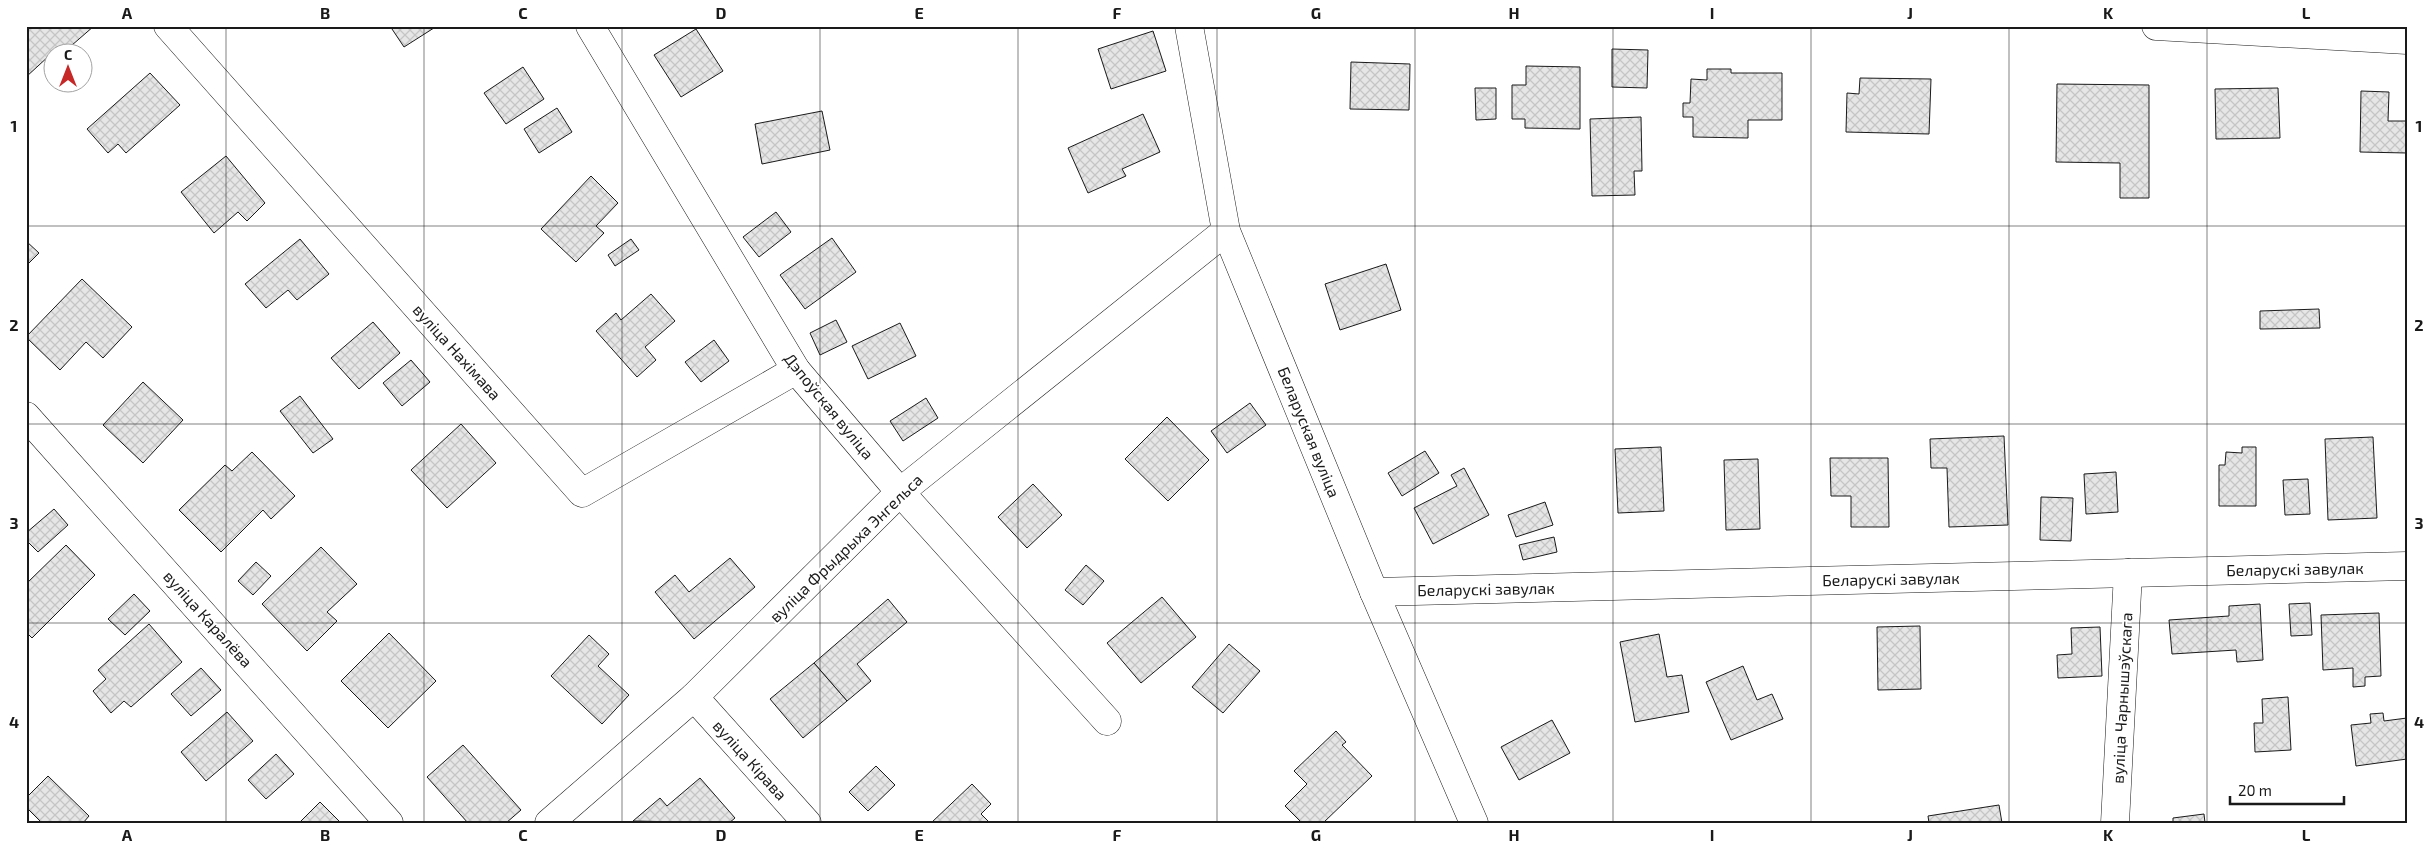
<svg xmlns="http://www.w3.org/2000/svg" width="2433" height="849" font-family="'Exo 2',sans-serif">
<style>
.building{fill:url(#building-cross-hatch);stroke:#1a1a1a}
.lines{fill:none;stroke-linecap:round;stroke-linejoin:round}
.street-casing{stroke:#1a1a1a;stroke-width:29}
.street{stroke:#fff;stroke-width:28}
.grid{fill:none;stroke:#1a1a1a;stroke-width:1;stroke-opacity:0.55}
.labels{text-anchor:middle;stroke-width:4;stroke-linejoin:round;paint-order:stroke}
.street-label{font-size:16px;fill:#1a1a1a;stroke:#fff}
.neatline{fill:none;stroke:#1a1a1a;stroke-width:2}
.grid-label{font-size:16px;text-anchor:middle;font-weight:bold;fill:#1a1a1a}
</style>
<defs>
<pattern id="building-cross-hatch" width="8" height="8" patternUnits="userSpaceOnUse" patternTransform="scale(1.25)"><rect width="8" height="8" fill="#e6e6e6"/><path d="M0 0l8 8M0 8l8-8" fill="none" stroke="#c5c5c5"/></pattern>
</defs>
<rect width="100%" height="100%" fill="#fff"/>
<!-- building -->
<g class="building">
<path d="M26,26H94L64,52H52V57L50,55L26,77Z"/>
<path d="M390,26H437L404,47Z"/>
<path d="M696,29L723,71L681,97L654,55Z"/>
<path d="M1153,31L1166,71L1111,89L1098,49Z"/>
<path d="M1612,49L1648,50L1647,88L1612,87Z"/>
<path d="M1351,62L1410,64L1409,110L1350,109Z"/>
<path d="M1526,66L1580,67V129L1525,128V119H1512V85H1526Z"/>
<path d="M523,67L544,99L506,124L484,93Z"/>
<path d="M1707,69H1731V73H1782V120H1748V138L1693,137V117H1683V103H1690L1691,79L1707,80Z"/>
<path d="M150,73L180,105L126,153L118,144L108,153L87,129Z"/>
<path d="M1860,78L1931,79L1929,134L1846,132L1847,93L1859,94Z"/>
<path d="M2057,84L2149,85V198H2120V163L2056,162Z"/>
<path d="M1475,88H1496V119L1476,120Z"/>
<path d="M2278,88L2280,138L2216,139L2215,89Z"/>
<path d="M2361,91L2389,92L2388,121H2407V153L2360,152Z"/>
<path d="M557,108L572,132L539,153L524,129Z"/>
<path d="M822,111L830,150L762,164L755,124Z"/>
<path d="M1143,114L1160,152L1122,169L1126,176L1088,193L1068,148Z"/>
<path d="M1641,117L1642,171H1634L1635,195L1592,196L1590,119Z"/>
<path d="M226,156L265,203L247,221L238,212L214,233L181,192Z"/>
<path d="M591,176L618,203L596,226L604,233L576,262L541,229Z"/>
<path d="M776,212L791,232L759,257L743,237Z"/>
<path d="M832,238L856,272L805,309L780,275Z"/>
<path d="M300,239L329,274L297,300L288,290L266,308L245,284Z"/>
<path d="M631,239L639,250L615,266L608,255Z"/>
<path d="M26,241L39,253L26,266Z"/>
<path d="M1386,264L1401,310L1340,330L1325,284Z"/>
<path d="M82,279L132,327L103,358L86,342L60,370L26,337Z"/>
<path d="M651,294L675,321L645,347L656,360L637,377L596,331L616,313L621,320Z"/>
<path d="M2319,309L2320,328L2260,329V311Z"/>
<path d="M836,320L847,342L820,355L810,333Z"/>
<path d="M373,322L400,353L359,389L331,358Z"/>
<path d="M900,323L916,356L868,379L852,346Z"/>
<path d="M714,340L729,361L701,382L685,362Z"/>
<path d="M411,360L430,382L402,406L383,383Z"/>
<path d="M143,382L183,420L143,463L103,425Z"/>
<path d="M300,396L333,439L313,453L280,411Z"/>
<path d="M926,398L938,418L903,441L890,421Z"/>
<path d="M1250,403L1266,425L1227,453L1211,431Z"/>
<path d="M1167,417L1209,460L1168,501L1125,459Z"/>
<path d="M461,424L496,463L447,508L411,470Z"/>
<path d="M2004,436L2008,525L1949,527L1947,468H1931L1930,439Z"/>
<path d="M2373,437L2377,518L2328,520L2325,439Z"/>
<path d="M1661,447L1664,511L1618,513L1615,449Z"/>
<path d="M2242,447H2256V506H2219V465H2225L2226,452L2242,453Z"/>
<path d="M1425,451L1439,473L1402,496L1388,473Z"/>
<path d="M252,452L295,496L271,519L263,510L221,552L179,510L225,465L232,471Z"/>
<path d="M1830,458H1888L1889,527H1851V496H1831Z"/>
<path d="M1758,459L1760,529L1726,530L1724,460Z"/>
<path d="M1464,468L1489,515L1433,544L1414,508L1457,486L1451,475Z"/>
<path d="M2116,472L2118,512L2086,514L2084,474Z"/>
<path d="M2308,479L2310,514L2285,515L2283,480Z"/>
<path d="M1033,484L1062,515L1027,548L998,517Z"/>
<path d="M2041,497L2073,498L2071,541L2040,540Z"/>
<path d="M1545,502L1553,525L1516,537L1508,515Z"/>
<path d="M54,509L68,525L38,552L26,540V533Z"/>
<path d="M1554,537L1557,552L1523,560L1519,545Z"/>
<path d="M66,545L95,575L32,638L26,632V584Z"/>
<path d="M321,547L357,584L327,612L337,621L307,651L262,604Z"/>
<path d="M730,558L755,587L694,639L655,592L675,575L689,592Z"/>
<path d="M256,562L271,576L253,595L238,581Z"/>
<path d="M1086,565L1104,581L1083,605L1065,590Z"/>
<path d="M134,594L150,611L125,635L108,619Z"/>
<path d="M1162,597L1196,637L1141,683L1107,643Z"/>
<path d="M888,599L907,622L857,664L871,681L847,701L814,663Z"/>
<path d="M2310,603L2312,635L2291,636L2289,604Z"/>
<path d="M2260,604L2263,660L2237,662L2236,650L2172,654L2169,620L2229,616V606Z"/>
<path d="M2379,613L2381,676L2365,677V686L2353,687V668L2323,670L2321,615Z"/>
<path d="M149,624L182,662L131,707L124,701L111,713L93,691L106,679L98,670Z"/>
<path d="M1920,626L1921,689L1878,690L1877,627Z"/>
<path d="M2100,627L2102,676L2058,678L2057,655L2072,654L2071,628Z"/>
<path d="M389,633L436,681L388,728L341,681Z"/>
<path d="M1659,634L1667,677L1682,675L1689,712L1635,722L1620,642Z"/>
<path d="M589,635L609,654L598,666L629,695L602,724L551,676Z"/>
<path d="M1229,644L1260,671L1223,713L1192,687Z"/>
<path d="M814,663L847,701L803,738L770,699Z"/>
<path d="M1743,666L1757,700L1772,694L1783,719L1731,740L1706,682Z"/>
<path d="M201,668L221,690L191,716L171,694Z"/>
<path d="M2288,697L2291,750L2255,752L2254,723H2263L2262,699Z"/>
<path d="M227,712L253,741L206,781L181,752Z"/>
<path d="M2383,713L2384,721L2407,718V759L2356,766L2351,725L2371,723L2370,714Z"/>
<path d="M1552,720L1570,753L1519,780L1501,747Z"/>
<path d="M1336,731L1346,742L1342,745L1372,776L1323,823H1302L1285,806L1307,784L1294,771Z"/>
<path d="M463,745L521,810L506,823H468L427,777Z"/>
<path d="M276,754L294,774L266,799L248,780Z"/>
<path d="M876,766L895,785L868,811L849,792Z"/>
<path d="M48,776L89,816L83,823H42L26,807V798Z"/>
<path d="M700,778L735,818L729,823L633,821L660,798L667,806Z"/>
<path d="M972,784L991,804L981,814L990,823H931Z"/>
<path d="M320,802L341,823H299Z"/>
<path d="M1999,805L2002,823H1929L1928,816Z"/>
<path d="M2204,814L2205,823H2173V818Z"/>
</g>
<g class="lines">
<!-- street casing -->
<g class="street-casing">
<g id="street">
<path d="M168,26L582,493L796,370"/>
<path d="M590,26L796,370L900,492L1107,721"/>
<path d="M1189,26L1226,231L1374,592L1474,823"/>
<path d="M2156,26L2407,40"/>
<path d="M26,416L389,823"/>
<path d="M1374,592L2407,566"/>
<path d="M694,697L807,823"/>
<path d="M549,823L694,697L900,492L1226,231"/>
<path d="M2115,823L2128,573"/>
</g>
</g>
<!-- street -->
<use href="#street" class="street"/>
</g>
<!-- grid -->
<path class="grid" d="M226,26V823M424,26V823M622,26V823M820,26V823M1018,26V823M1217,26V823M1415,26V823M1613,26V823M1811,26V823M2009,26V823M2207,26V823M26,226H2407M26,424H2407M26,623H2407"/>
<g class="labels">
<!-- street labels -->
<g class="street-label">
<text transform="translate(457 352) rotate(48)" y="6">вуліца Нахімава</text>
<text transform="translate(829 406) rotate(51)" y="6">Дэпоўская вуліца</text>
<text transform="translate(1309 432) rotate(68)" y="6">Беларуская вуліца</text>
<text transform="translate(846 548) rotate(-44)" y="6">вуліца Фрыдрыха Энгельса</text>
<text transform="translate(2295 569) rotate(-1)" y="6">Беларускі завулак</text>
<text transform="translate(1891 579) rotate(-1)" y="6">Беларускі завулак</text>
<text transform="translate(1486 589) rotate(-1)" y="6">Беларускі завулак</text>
<text transform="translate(208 619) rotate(48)" y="6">вуліца Каралёва</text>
<text transform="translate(2122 698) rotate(-87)" y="6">вуліца Чарнышэўскага</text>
<text transform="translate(750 760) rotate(48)" y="6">вуліца Кірава</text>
</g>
</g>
<!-- border -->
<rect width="2433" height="849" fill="none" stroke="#ffffff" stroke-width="55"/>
<!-- north arrow -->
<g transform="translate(68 68)"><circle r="24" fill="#ffffff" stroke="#a3a3a3"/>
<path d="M0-4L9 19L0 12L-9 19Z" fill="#c62828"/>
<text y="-8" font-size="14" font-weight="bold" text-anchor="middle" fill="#1a1a1a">С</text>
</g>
<!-- scale -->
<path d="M2230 796v8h114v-8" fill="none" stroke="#1a1a1a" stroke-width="2.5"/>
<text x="2238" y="796" font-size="15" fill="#1a1a1a" stroke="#ffffff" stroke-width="4" paint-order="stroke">20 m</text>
<rect x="28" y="28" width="2378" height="794" class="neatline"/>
<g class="grid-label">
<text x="127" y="19">A</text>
<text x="325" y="19">B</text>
<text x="523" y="19">C</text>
<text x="721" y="19">D</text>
<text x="919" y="19">E</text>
<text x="1117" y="19">F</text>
<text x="1316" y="19">G</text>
<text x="1514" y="19">H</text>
<text x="1712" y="19">I</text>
<text x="1910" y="19">J</text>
<text x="2108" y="19">K</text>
<text x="2306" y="19">L</text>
<text x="14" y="132">1</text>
<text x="2419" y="132">1</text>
<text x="14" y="331">2</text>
<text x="2419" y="331">2</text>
<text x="14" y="529">3</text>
<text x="2419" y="529">3</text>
<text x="14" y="728">4</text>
<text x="2419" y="728">4</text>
<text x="127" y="841">A</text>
<text x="325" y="841">B</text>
<text x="523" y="841">C</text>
<text x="721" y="841">D</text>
<text x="919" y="841">E</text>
<text x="1117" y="841">F</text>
<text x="1316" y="841">G</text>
<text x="1514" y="841">H</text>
<text x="1712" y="841">I</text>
<text x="1910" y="841">J</text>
<text x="2108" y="841">K</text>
<text x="2306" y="841">L</text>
</g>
</svg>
